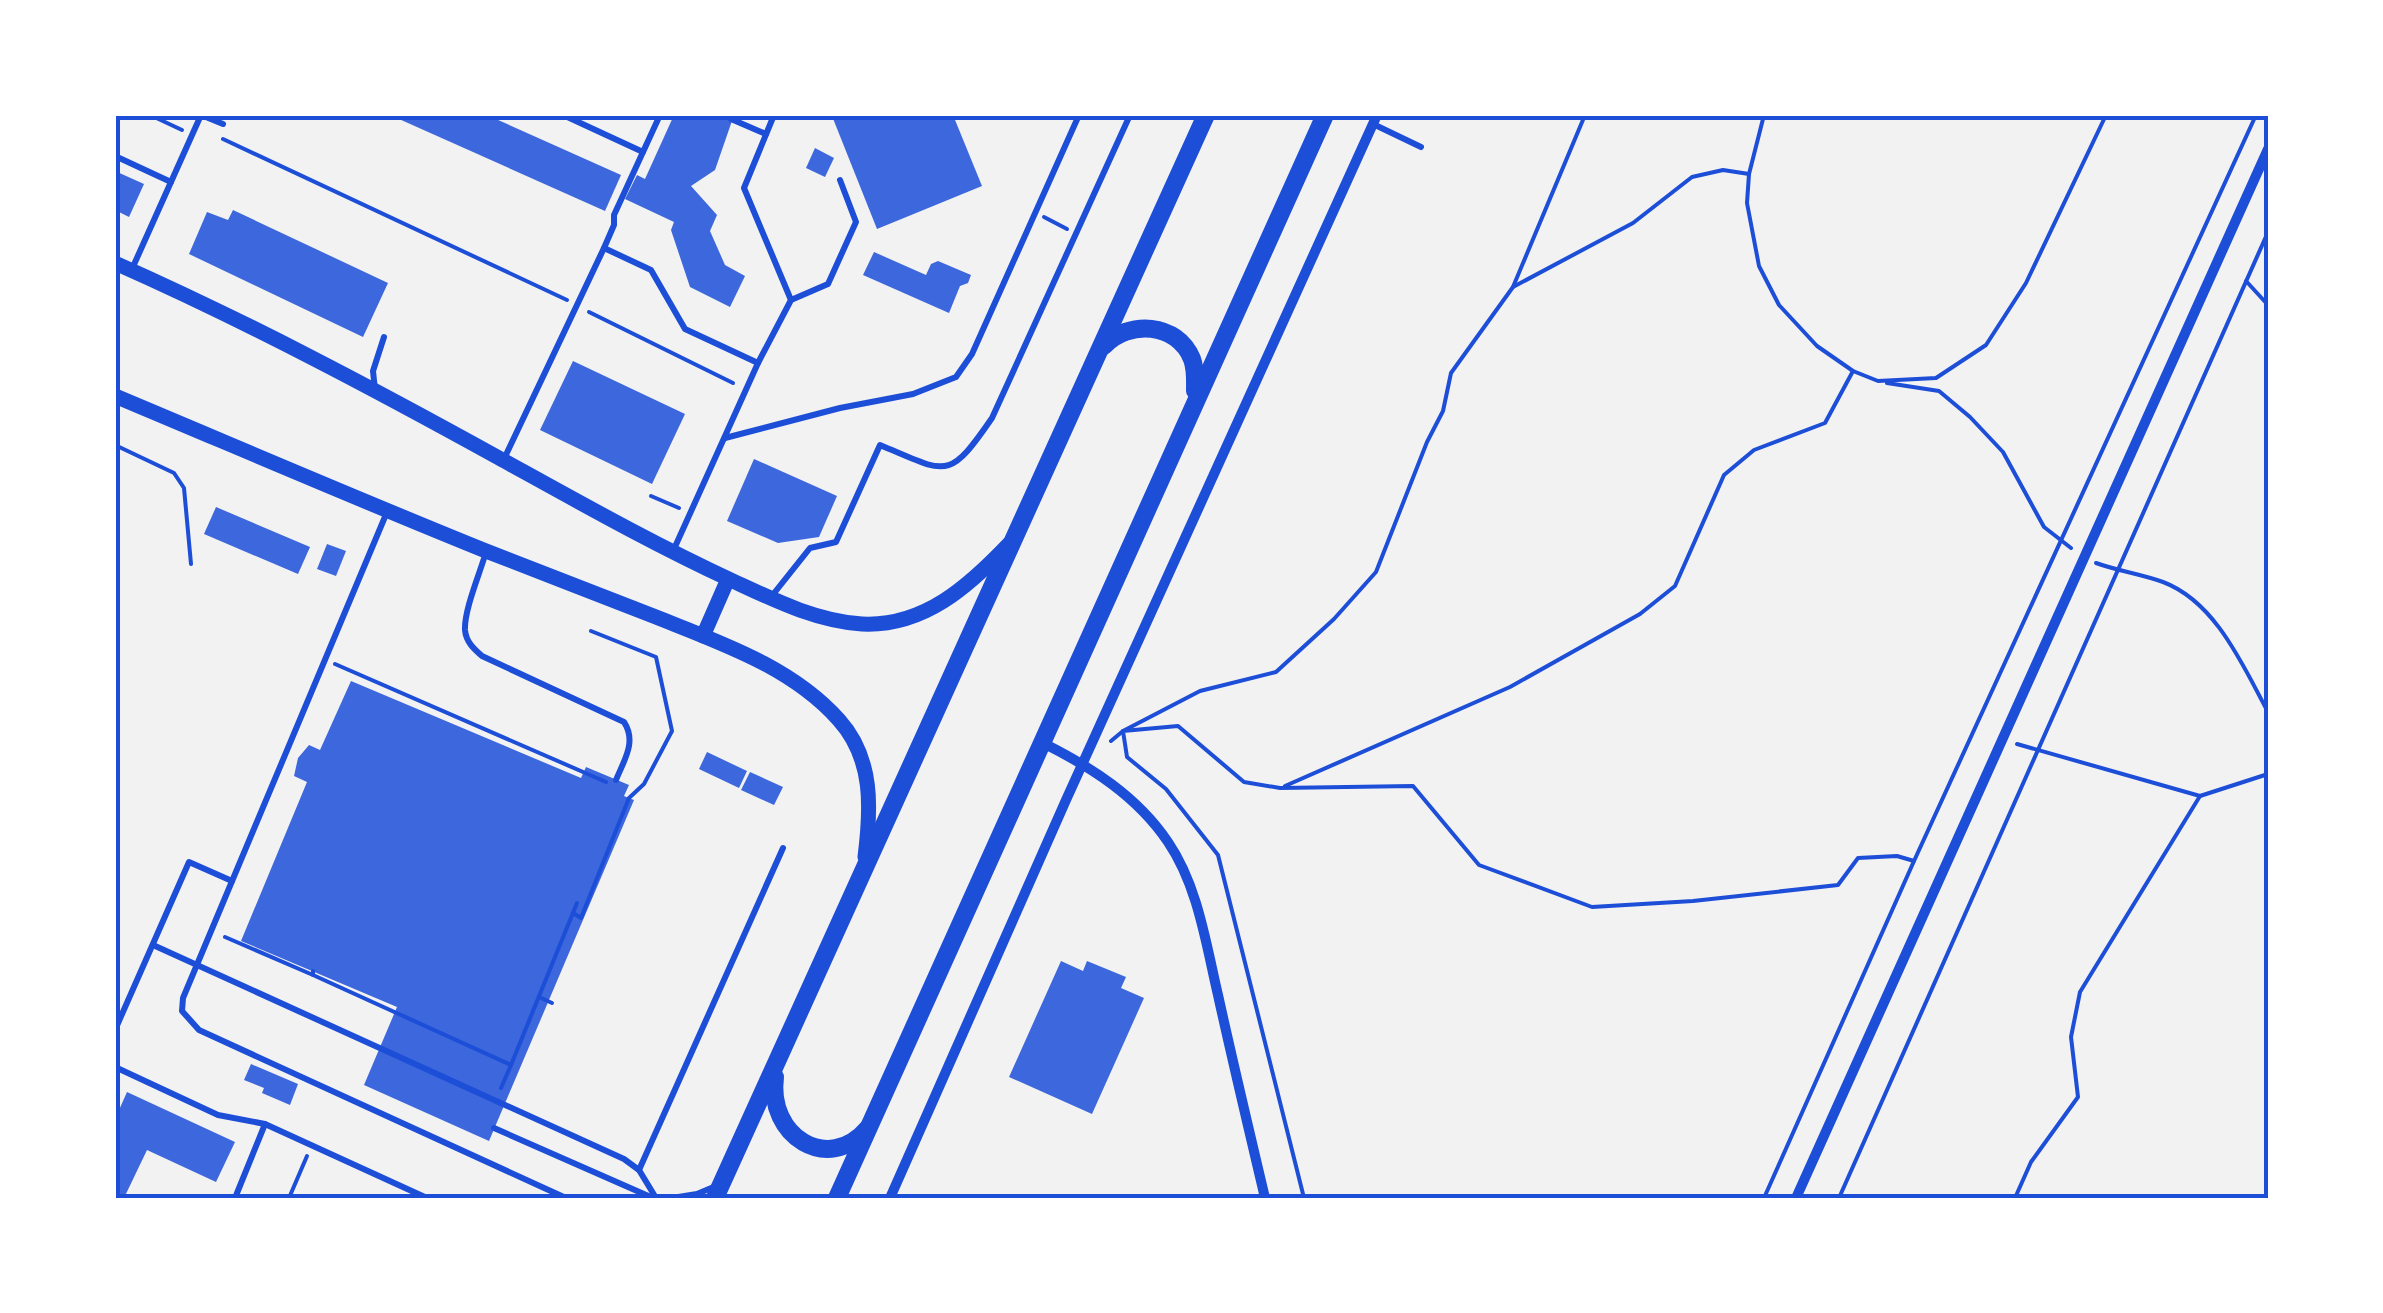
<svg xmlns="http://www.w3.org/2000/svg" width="2383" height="1313" font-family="Ubuntu,sans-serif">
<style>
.building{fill:#3d67dc}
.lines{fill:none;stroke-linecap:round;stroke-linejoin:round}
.path{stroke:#1d4ed8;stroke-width:4}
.service{stroke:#1d4ed8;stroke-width:6}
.minor{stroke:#1d4ed8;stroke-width:10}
.secondary{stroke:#1d4ed8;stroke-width:15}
.primary{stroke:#1d4ed8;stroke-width:18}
.neatline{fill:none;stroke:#1d4ed8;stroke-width:4}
</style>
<rect width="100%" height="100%" fill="#f2f2f2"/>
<!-- building -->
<g class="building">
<path d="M390,115H487L621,175L605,211Z"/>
<path d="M674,115H734L715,170L691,186L717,215L710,231L725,265L745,276L730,307L690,287L671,230L674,222L625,199L637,175L645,179Z"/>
<path d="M953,115L982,186L877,229L832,116Z"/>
<path d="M815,148L834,158L825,177L806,168Z"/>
<path d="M115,171L144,184L129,217L115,210Z"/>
<path d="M233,210L388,283L363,337L189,254L207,212L228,220Z"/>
<path d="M874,252L926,275L931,264L938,261L971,275L968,283L960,286L949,313L863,275Z"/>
<path d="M573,361L685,414L652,484L540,430Z"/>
<path d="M754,459L837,496L819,537L778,543L727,521Z"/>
<path d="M216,507L310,547L298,574L204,534Z"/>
<path d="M327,544L346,551L336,576L317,569Z"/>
<path d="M351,681L581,778L586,767L629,785L624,796L634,800L489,1141L364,1085L397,1007L241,941L307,782L294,776L298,758L309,745L320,750Z"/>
<path d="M707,752L747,771L739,788L699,769Z"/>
<path d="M750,772L783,787L774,805L741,790Z"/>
<path d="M1061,961L1083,971L1087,961L1126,977L1121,988L1144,998L1092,1114L1009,1077Z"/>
<path d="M251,1064L298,1084L290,1105L262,1093L264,1088L244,1080Z"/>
<path d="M127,1092L235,1142L216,1182L147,1150L124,1198H115V1119Z"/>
</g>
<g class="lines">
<!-- path -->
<g class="path">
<path d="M150,115L182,130"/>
<path d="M1764,115L1749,174L1747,203L1759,266L1779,305L1817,346L1853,371L1878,381L1936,378L1986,345L2026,283L2106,115"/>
<path d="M223,139L567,300"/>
<path d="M1044,217L1067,229"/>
<path d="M2246,281L2268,305"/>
<path d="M1513,287L1633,223L1692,177L1723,170L1749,174"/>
<path d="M589,312L733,383"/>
<path d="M1887,383L1939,391L1970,417L2003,452L2044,527L2071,548"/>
<path d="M115,445L174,473L184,488L191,564"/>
<path d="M651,496L679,508"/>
<path d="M2096,563C2118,571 2141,574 2163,582C2216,602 2243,666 2268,712"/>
<path d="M335,664L606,782"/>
<path d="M1111,741L1123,731L1200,691L1276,672L1334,619L1376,572L1427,442L1443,411L1451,373L1513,287L1585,115"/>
<path d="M2017,744L2200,796L2268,774"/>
<path d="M1285,786L1510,687L1640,614L1675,586L1724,475L1754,450L1825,423L1853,371"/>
<path d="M573,913L581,918L629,798L644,784L672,731L656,657L591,631"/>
<path d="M225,937L313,975V971"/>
<path d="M313,975L511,1065L577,903"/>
<path d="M539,997L552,1003"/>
<path d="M501,1088L511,1065"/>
<path d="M289,1198L307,1156"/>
<path d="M1304,1198L1218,855L1166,789L1127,757L1123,731L1178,726L1244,782L1280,788L1413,786L1479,865L1592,907L1693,901L1838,885L1858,858L1897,856L1914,861"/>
<path d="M1764,1198L1914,861L2256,115"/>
<path d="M1839,1198L2268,232"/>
<path d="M2015,1198L2031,1162L2078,1097L2071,1037L2080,992L2200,796"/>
</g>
<!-- service -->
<g class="service">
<path d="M563,115L643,152"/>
<path d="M774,115L744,188L791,300"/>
<path d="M731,119L766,134"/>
<path d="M1373,124L1421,147"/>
<path d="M115,156L171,182"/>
<path d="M604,248L651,270L685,329L758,363"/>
<path d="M132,269L201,115L223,124"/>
<path d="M375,390L373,371L384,337"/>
<path d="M725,438L840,408L913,394L956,377L972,354L1079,115"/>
<path d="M504,459L604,248L614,225V215L660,115"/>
<path d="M387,512L183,998L182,1011L199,1030L566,1198"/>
<path d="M674,549L758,363L791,300L828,284L856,222L840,180"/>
<path d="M486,552C480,573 464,610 465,630C466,642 474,649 482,656L624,722C637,742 624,760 616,780"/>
<path d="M771,597L810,548L836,542L880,445C947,473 948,482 992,418L1130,115"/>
<path d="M153,945L624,1159L639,1170L656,1198"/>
<path d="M115,1030L189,862L232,881"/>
<path d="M115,1067L218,1115L265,1124L427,1198"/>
<path d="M494,1128L653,1198"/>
<path d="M639,1170L783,848"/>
<path d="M235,1198L265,1124"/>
<path d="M672,1198L697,1194L716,1186"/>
</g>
<!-- minor -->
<g class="minor">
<path d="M1043,743C1091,767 1137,796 1168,842C1198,886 1206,944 1218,995C1233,1063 1249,1130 1265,1198"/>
<path d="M890,1198L1066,800L1377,115"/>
<path d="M1796,1198L2268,149"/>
</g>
<!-- secondary -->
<g class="secondary">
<path d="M115,263C246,321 374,389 499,458C577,501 653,544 733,581C774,600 816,621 862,624C924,627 969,586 1009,544"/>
<path d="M115,396C239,448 362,501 486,551C543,573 599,595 656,617C721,643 792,667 839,720C874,759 871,809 865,857"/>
<path d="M703,636L728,579"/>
</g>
<!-- primary -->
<g class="primary">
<path d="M1104,346C1128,320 1177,322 1192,359C1196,369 1195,381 1195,391"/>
<path d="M775,1077C767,1136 828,1175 868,1128"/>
<path d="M715,1198L1206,115"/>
<path d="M837,1198L1325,115"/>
</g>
</g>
<!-- border -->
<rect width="2383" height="1313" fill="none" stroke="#ffffff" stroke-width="235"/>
<rect x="118" y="118" width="2148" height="1078" class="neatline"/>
</svg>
